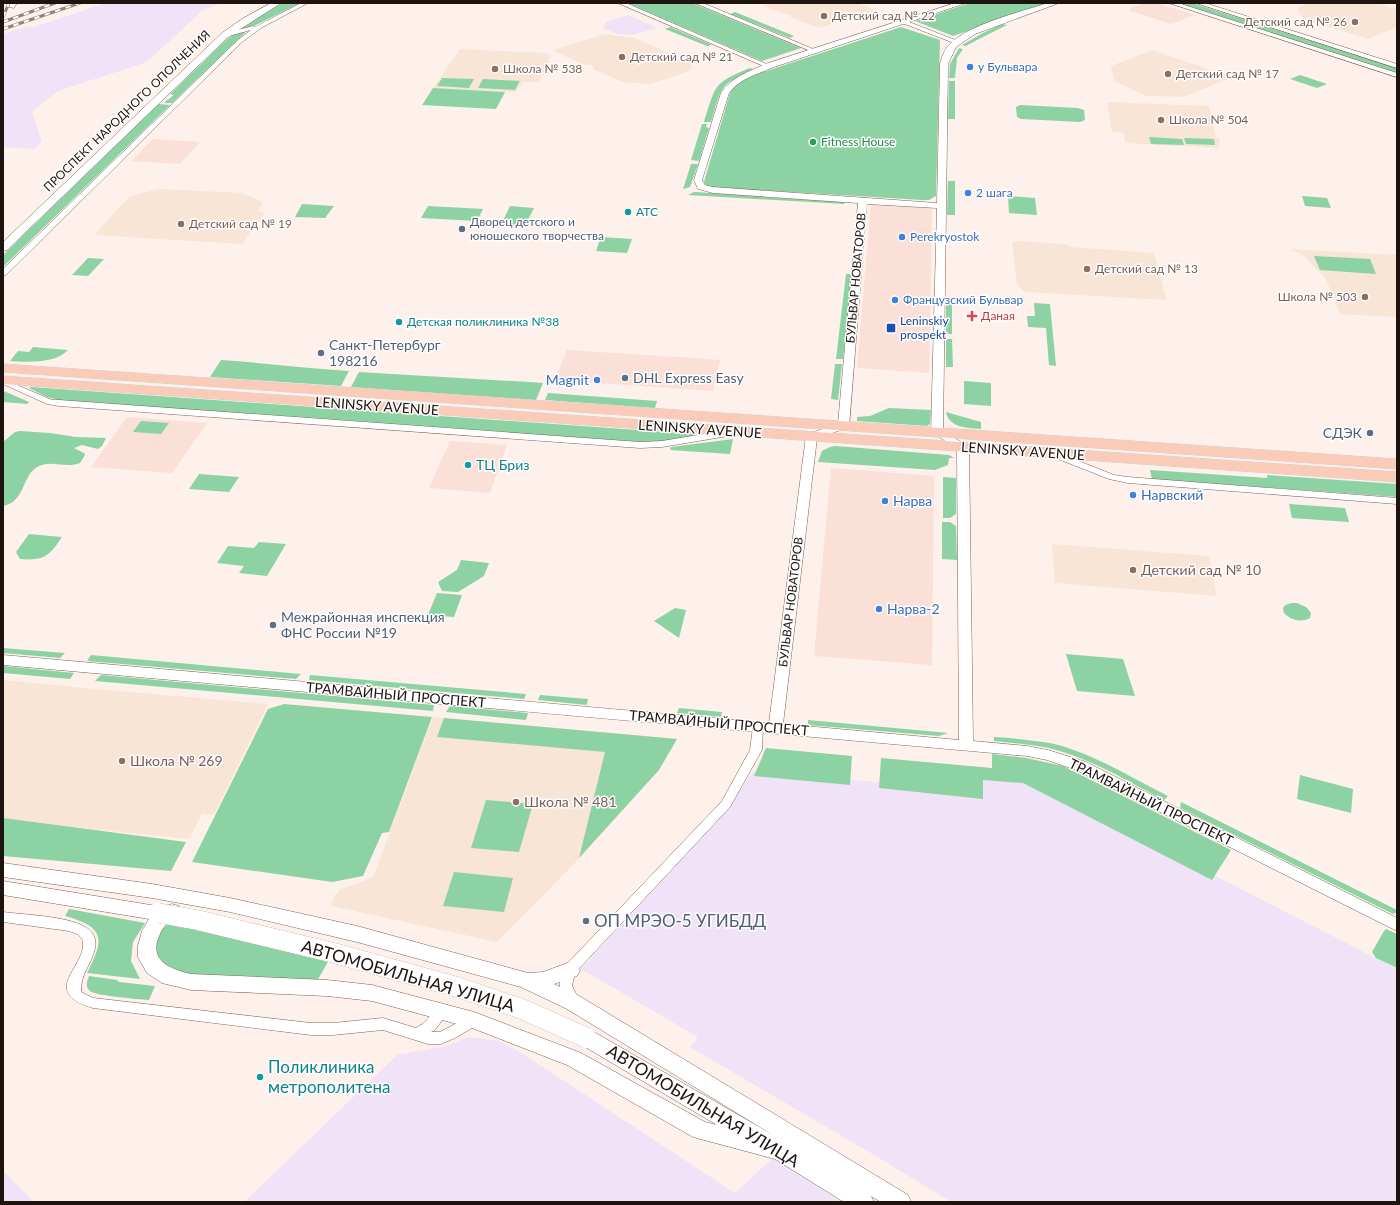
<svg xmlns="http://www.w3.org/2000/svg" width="1400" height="1205" font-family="Lato,sans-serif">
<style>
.built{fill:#fae0d6}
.industrial{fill:#f1e3f7}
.education{fill:#f9e5d6}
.green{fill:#8dd2a3}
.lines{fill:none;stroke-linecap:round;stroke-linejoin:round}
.minor-casing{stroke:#7e6055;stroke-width:1}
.tertiary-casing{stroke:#7e6055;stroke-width:1}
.secondary-casing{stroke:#7e6055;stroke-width:1}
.primary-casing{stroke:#d2d0cf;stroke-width:1}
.minor{fill:#fff;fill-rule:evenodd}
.tertiary{fill:#fff;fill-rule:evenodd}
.secondary{fill:#fff;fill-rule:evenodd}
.primary{fill:#fbcbb9;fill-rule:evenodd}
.rail-casing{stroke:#91847f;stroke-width:3}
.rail{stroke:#fff;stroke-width:2;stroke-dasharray:5.5;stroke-linecap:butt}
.secondary-bridge-casing{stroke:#7e6055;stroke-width:20;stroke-linecap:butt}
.secondary-bridge{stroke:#fff;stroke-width:20}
.education-dot{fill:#8d6e63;stroke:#fff;stroke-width:1.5}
.shop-dot{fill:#3f7fe0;stroke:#fff;stroke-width:1.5}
.leisure-dot{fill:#2e9e5b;stroke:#fff;stroke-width:1.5}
.culture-dot{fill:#0f9aa8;stroke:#fff;stroke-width:1.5}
.service-dot{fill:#5c6f8a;stroke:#fff;stroke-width:1.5}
.health-dot{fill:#e0444e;stroke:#fff;stroke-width:1.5}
.transit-dot{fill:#1a4fb4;stroke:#fff;stroke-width:1.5}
.labels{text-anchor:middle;stroke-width:3;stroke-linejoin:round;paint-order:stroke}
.far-education-label{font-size:12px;fill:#785e54;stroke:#fff;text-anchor:start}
.far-shop-label{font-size:12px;fill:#366cbe;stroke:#fff;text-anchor:start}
.far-street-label{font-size:12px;fill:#1f130f;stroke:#fff}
.far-leisure-label{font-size:12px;fill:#27864d;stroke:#fff;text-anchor:start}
.far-culture-label{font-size:12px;fill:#0d838f;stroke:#fff;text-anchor:start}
.far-service-label{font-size:12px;fill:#4e5e75;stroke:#fff;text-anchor:start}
.far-health-label{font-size:12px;fill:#be3a42;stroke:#fff;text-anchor:start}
.far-transit-label{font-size:12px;fill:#164399;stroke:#fff;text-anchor:start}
.service-label{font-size:14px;fill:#4e5e75;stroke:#fff;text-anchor:start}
.shop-label{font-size:14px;fill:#366cbe;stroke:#fff;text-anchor:start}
.street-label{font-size:14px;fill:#1f130f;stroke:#fff}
.culture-label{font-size:14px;fill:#0d838f;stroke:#fff;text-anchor:start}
.education-label{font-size:14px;fill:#785e54;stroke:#fff;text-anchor:start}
.near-service-label{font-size:17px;fill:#4e5e75;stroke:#fff;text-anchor:start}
.near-street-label{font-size:17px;fill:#1f130f;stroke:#fff}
.near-culture-label{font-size:17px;fill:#0d838f;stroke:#fff;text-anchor:start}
</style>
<rect width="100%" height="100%" fill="#fef0ea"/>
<!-- built -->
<g class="built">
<path d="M1144,3H1156L1195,15L1171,24L1131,11L1129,9Z"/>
<path d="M153,139L200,142L180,164L132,161Z"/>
<path d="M871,204L932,208L929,373L857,368Z"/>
<path d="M567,350L693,358L720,360L713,391L555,380Z"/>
<path d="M127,417L207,423L172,473L91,467Z"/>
<path d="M450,441L507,445L490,493L429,488Z"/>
<path d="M831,468L934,476L932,665L814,656Z"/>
</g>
<!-- industrial -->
<g class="industrial">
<path d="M106,3H222L203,10L147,62L58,91L32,112L42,142L34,149L3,147V34L28,26L34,27Z"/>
<path d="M629,15L657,28L632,35L617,34L603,28L606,22Z"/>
<path d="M753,771L977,791V774L1026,779L1397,969V1202H951L881,1159L690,1047L698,1037L581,969L729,808Z"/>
<path d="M468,1037L500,1041L526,1056L735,1193L775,1156L841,1202H244L397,1055L447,1046Z"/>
<path d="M3,1171L34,1202H3Z"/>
</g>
<!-- education -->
<g class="education">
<path d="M770,3H857L876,10L819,28L790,17L791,15L784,14L763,6Z"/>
<path d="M1308,3H1377L1397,9V27L1368,39L1304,19L1298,10L1299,7Z"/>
<path d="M605,34L635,38L693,64L690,71L650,84L623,82L592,69L594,67L591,65H584L553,50Z"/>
<path d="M460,49L547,53L551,56L539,82H522L516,92L433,88Z"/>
<path d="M1152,50L1232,77L1184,97L1147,96L1114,81L1111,66Z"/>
<path d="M1107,102L1209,106L1216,138H1219L1220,145H1218L1219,148L1125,143L1124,133L1112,132Z"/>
<path d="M159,189L242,193L263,202L258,210L265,213L242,244L94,235L130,196Z"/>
<path d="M1014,241L1065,244L1071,247L1154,253L1167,300L1025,292L1017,285L1012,243Z"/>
<path d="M1291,249L1396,255L1397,317L1340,314L1326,279L1304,256Z"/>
<path d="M1052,544L1209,556L1217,596L1055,583Z"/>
<path d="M3,680L85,688L268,704L214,815L202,814L189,839L3,820Z"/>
<path d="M433,717L677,739L659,770L573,865L497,942L331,906L334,897L340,890L373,877Z"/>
</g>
<!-- green -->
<g class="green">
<path d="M282,3H300L256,25L235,32Z"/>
<path d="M627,3H692L801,48L762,61Z"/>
<path d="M970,3H1048L953,36L915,21Z"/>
<path d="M1178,3H1192L1397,68V73Z"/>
<path d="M735,12L794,36L790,38L730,14Z"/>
<path d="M1002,24L1007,25L977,40L966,46L962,45L983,33Z"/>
<path d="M670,27L712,45L707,46L665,29Z"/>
<path d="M901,27L940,40L936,196L929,200H922L707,187L704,182L730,93C737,80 751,77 763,72Z"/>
<path d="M246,32L172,103H164L174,95L170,94L227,39L235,34Z"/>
<path d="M959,48L963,49L957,58L955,78H949L950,64Z"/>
<path d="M750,68L755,70C719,84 722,86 711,122H704C716,85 713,83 750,68Z"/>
<path d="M1300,75L1327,84L1317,88L1290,79Z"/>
<path d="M442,78L474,79L469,88L437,86Z"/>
<path d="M483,79L520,81L515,90L478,88Z"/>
<path d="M949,81H955V119H948Z"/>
<path d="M433,88L505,92L496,109L422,105Z"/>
<path d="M158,104L170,105L3,267V255Z"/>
<path d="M1020,105L1078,108L1084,110L1085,120L1080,122L1021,119L1017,117L1016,107Z"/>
<path d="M702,124H707L706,127L709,128L699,161L691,160Z"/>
<path d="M1149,137L1182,139L1184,145L1151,144Z"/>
<path d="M1184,138L1214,139L1215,145L1186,144Z"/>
<path d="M691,164H698L690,187L683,189Z"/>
<path d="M948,181H955V215H947Z"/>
<path d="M694,192L845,201L844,204L688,195Z"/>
<path d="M1008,196L1035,198L1037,215L1009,213Z"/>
<path d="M1302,196L1327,198L1331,208L1305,206Z"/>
<path d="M302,204L334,206L325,218L295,217Z"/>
<path d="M428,206L483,209L477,221L421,218Z"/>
<path d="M510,206L534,208L525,226L501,225Z"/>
<path d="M601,237L632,239L627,253L596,251Z"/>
<path d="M1314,256L1370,259L1376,274L1320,270Z"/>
<path d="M88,258L104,259L88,276L72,275Z"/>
<path d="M846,274H852L843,359H836Z"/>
<path d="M946,297L952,298V334H946Z"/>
<path d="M1034,303L1050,304L1056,366L1049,365L1046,328L1028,327L1027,316H1035Z"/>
<path d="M946,339H952L953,367H946Z"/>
<path d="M33,347L68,350C55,364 27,362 10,361L18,351L29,352Z"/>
<path d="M221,360C264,363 306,368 349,371L341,386L210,377Z"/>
<path d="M835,364H842L838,400L831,399Z"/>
<path d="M359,372C420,376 481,379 543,383L536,400L351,387Z"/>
<path d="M964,381L991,383V406L964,404Z"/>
<path d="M31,387L694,434L697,436L662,442H642L62,401L47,397L29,388Z"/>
<path d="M3,391L6,392L29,402L27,404L3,402Z"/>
<path d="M548,393L657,401L655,408L545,400Z"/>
<path d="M889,408L931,410L930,424L927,426L857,421V417L870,416Z"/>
<path d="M946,412L981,422V429C968,428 949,428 946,412Z"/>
<path d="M141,421L169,423L161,434L133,432Z"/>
<path d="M20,431L50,433L76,437L106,438L102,446L98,449L82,445L74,448L84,453L85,455L80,463C65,469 51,459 37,467C22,476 25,502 3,506V442L15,432Z"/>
<path d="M733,439L730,454L670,450L671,447Z"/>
<path d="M835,446L949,455L954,458H949L948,465L935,470L818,462L822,451L830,447Z"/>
<path d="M1150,470L1267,478V475L1397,484V497L1152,479Z"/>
<path d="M199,474L239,477L229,492L189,489Z"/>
<path d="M943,477L956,478V514L950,518H943Z"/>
<path d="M1289,504L1345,508L1349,522L1292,518Z"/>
<path d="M942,522H950L956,526L957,560L942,559Z"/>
<path d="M29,534L62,537C49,556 45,561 20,559L16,552Z"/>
<path d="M259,542L286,544L267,576L239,573L244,566L217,563L228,546L254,548Z"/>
<path d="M461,560L489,563L484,576L458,592L442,591L438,582L457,570Z"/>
<path d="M437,593L462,595L454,617L428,615Z"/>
<path d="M1297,603L1306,607L1311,613L1310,618C1301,623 1291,620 1284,613L1283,608C1286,603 1291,603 1297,603Z"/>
<path d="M675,608L686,610L679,638L654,621Z"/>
<path d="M3,648L65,653L60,658L3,653Z"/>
<path d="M1066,654L1123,659L1135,696L1077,691Z"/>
<path d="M91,655L301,674L296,679L87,661Z"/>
<path d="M3,666L74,673L70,679L3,673Z"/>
<path d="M101,675L434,705L433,711L95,681Z"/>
<path d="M310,675L526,694L524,699L309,680Z"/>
<path d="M540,695L588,699L587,705L538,700Z"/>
<path d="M284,704L432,717L389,832L382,833L363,876L332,882L192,862L268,709Z"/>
<path d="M450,706L528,713L526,720L446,712Z"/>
<path d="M679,708L722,712L721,717L677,713Z"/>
<path d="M444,718L677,739L659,770L579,858L605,752L437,737Z"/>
<path d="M808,720L948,733L939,736L808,725Z"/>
<path d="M994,737C1013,738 1031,740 1050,743C1091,752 1130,777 1168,796L1164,800C1127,781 1090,758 1049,748C1031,744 1012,743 994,741Z"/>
<path d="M766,748L852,756L850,785L754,776Z"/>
<path d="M992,754L1026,758L1063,766L1231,850L1212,880L1023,783L983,780V799L879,788L881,758L992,768Z"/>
<path d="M1300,775L1353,789L1351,813L1297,799Z"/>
<path d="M486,800L533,804L519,852L471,848Z"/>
<path d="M1181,802L1397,910V912L1393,914L1180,808Z"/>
<path d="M3,818L186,842L171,871L3,856Z"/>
<path d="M454,872L513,878L504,912L443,906Z"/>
<path d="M69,909L145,923L133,942L131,961L140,979L87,973C105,939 105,927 65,916Z"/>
<path d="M165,922L329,960L317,981L193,980L156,964L154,939Z"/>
<path d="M1386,929L1397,934V968L1376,958L1372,952L1384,931Z"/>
<path d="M89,976L117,980L119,982L155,986L149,1000C138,999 96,996 90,991C85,987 87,981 89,976Z"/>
</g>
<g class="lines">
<!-- minor casing -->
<g class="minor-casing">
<g id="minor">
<path d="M11,3H17L14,8L9,7Z"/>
<path d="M301,3H308L261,28L242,42L6,275H3V269L238,40L251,30L225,37L222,35L223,34L253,26L255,27Z"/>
<path d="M618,3H626L771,66L766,67Z"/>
<path d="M695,3H703L818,51L813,52Z"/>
<path d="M1169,3H1178L1397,73V77Z"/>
<path d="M1196,3H1205L1397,64V68Z"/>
<path d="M904,20L958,41L959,42L954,43L902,23L901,22Z"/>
<path d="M3,379L52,400H59L640,442L662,441L734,429L738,432L734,435L662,447L640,448L59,406L47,404L3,384Z"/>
<path d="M1051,450L1114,475L1128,477L1397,498V504L1128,483L1109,479L1048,455L1047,453L1048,451Z"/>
<path d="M758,723L762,724L763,727L762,750L730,807L575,973L572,986L580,1001L578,1005L573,1006L568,1005C558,989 557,983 565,966L722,801L750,750L753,727L754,724Z"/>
<path d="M3,912C25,915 67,916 85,927C93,931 97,939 95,948C92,964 80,974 81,992L93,998L311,1023H333L383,1018L416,1028C419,1026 423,1024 426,1021C432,1014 435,1004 446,1008L448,1012L435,1030L431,1032H440L474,1014L479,1016L481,1020L479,1024L455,1038L441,1044H428L383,1030L333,1035H311L93,1008C36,991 91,964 82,939L77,934L69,931L3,922Z"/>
</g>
</g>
<!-- tertiary casing -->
<g class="tertiary-casing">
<path id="tertiary" d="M955,3H966L771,68C756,75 739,79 729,93L702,180L705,185L713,187L937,203L940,64C942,57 944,50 949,45C968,24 1021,12 1048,3H1059L975,34L956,47L948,64L943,431L969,447L973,741L1027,746L1048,750L1086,762L1397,918V931L1076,770L1047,760L1027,756L3,665V655L769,723L806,436L808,434L838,424L858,203L713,193L698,189L694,180L721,93C732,77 748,72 765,64ZM867,204L937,208L931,432L957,448L959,740L783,724L817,438L847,428L849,426Z"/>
</g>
<!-- secondary casing -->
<g class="secondary-casing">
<g id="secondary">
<path d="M271,3H281L228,37L7,250L3,251V242L222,33L242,19Z"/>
<path d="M3,863L152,884L230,898L357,926L528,973L543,972L570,962L577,964L580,970L577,976L554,984L581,997L908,1195L911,1202H881L871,1196L874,1202H844L775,1159L693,1137L567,1065L472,1028L372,1001L327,996L191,990L162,983L147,973L138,957V946L142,931L149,919L3,895V881L163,907L172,904L179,906L181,911C177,918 171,920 165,926C161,930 159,936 157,942C152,964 175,970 191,974L327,980L372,985L474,1012L581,1053L705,1122L717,1125L580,1044L577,1038L580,1032L587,1029L594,1032L773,1135L567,1009L521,987L357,942L230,912L152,898L3,877Z"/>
</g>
</g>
<!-- primary casing -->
<g class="primary-casing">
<g id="primary">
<path d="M3,364L1397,459V469L3,372Z"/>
<path d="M3,376L1397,472V482L3,384Z"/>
</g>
</g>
<!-- minor -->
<use href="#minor" class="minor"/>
<!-- tertiary -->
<use href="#tertiary" class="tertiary"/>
<!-- secondary -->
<use href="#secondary" class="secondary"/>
<!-- primary -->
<use href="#primary" class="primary"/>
<!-- rail casing -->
<g class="rail-casing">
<g id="rail">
<path d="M3,17L9,3"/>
<path d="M3,22L55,3"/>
<path d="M3,29L80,3"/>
</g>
</g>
<!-- rail -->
<use href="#rail" class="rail"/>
<!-- secondary-bridge casing -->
<g class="secondary-bridge-casing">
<path id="secondary-bridge" d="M158,913L197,920L334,953L457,987L522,1009L587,1038"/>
</g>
<!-- secondary-bridge -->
<use href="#secondary-bridge" class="secondary-bridge"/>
</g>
<!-- markers -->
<g class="education-dot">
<circle cx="824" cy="16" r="4"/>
<circle cx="1355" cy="22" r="4"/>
<circle cx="622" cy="57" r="4"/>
<circle cx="495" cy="69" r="4"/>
<circle cx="1168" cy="74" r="4"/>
<circle cx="1161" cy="120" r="4"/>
<circle cx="181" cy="224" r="4"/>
<circle cx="1087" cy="269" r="4"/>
<circle cx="1365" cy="297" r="4"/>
<circle cx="1133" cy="570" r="4"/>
<circle cx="122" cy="761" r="4"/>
<circle cx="516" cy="802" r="4"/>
</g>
<g class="shop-dot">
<circle cx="970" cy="67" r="4"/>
<circle cx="968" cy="193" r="4"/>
<circle cx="902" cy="237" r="4"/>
<circle cx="895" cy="300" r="4"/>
<circle cx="597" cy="380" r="4"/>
<circle cx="1133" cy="495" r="4"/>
<circle cx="885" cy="501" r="4"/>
<circle cx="879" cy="609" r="4"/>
</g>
<circle class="leisure-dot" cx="813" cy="142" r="4"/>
<g class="culture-dot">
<circle cx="628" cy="212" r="4"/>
<circle cx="399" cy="322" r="4"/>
<circle cx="468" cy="465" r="4"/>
<circle cx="260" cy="1077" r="4"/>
</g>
<g class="service-dot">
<circle cx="462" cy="229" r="4"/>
<circle cx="321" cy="353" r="4"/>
<circle cx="625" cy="378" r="4"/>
<circle cx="1370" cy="433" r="4"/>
<circle cx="273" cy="625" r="4"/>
<circle cx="586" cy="921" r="4"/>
</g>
<path class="health-dot" d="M970 310h4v4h4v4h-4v4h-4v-4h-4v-4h4z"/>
<rect class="transit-dot" x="886" y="323" width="10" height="10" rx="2"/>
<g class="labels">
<!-- far-education labels -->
<g class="far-education-label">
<text x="832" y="20">Детский сад № 22</text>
<text x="1347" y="26" text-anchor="end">Детский сад № 26</text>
<text x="630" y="61">Детский сад № 21</text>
<text x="503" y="73">Школа № 538</text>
<text x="1176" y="78">Детский сад № 17</text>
<text x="1169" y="124">Школа № 504</text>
<text x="189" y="228">Детский сад № 19</text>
<text x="1095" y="273">Детский сад № 13</text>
<text x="1357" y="301" text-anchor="end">Школа № 503</text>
</g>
<!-- far-shop labels -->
<g class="far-shop-label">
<text x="978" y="71">у Бульвара</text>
<text x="976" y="197">2 шага</text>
<text x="910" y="241">Perekryostok</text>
<text x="903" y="304">Французский Бульвар</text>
</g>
<!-- far-street labels -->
<g class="far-street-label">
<text transform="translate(127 111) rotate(-44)" y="4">ПРОСПЕКТ НАРОДНОГО ОПОЛЧЕНИЯ</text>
<text transform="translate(856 278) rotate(-85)" y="4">БУЛЬВАР НОВАТОРОВ</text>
<text transform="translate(791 602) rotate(-83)" y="4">БУЛЬВАР НОВАТОРОВ</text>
</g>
<!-- far-leisure labels -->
<g class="far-leisure-label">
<text x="821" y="146">Fitness House</text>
</g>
<!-- far-culture labels -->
<g class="far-culture-label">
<text x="636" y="216">АТС</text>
<text x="407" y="326">Детская поликлиника №38</text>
</g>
<!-- far-service labels -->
<g class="far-service-label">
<text x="470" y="226">Дворец детского и<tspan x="470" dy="14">юношеского творчества</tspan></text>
</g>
<!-- far-health labels -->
<g class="far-health-label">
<text x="981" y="320">Даная</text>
</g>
<!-- far-transit labels -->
<g class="far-transit-label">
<text x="900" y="325">Leninskiy<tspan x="900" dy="14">prospekt</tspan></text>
</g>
<!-- service labels -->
<g class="service-label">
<text x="329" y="350">Санкт-Петербург<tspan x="329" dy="16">198216</tspan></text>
<text x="633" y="383">DHL Express Easy</text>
<text x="1362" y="438" text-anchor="end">СДЭК</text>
<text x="281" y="622">Межрайонная инспекция<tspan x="281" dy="16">ФНС России №19</tspan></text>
</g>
<!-- shop labels -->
<g class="shop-label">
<text x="589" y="385" text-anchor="end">Magnit</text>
<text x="1141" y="500">Нарвский</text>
<text x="893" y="506">Нарва</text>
<text x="887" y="614">Нарва-2</text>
</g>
<!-- street labels -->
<g class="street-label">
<text transform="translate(377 406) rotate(4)" y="5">LENINSKY AVENUE</text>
<text transform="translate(700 429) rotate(4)" y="5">LENINSKY AVENUE</text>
<text transform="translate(1023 451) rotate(4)" y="5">LENINSKY AVENUE</text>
<text transform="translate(396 695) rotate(5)" y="5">ТРАМВАЙНЫЙ ПРОСПЕКТ</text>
<text transform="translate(719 723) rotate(5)" y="5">ТРАМВАЙНЫЙ ПРОСПЕКТ</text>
<text transform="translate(1151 802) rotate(26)" y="5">ТРАМВАЙНЫЙ ПРОСПЕКТ</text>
</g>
<!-- culture labels -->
<g class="culture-label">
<text x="476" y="470">ТЦ Бриз</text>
</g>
<!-- education labels -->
<g class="education-label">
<text x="1141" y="575">Детский сад № 10</text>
<text x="130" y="766">Школа № 269</text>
<text x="524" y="807">Школа № 481</text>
</g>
<!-- near-service labels -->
<g class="near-service-label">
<text x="594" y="927">ОП МРЭО-5 УГИБДД</text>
</g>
<!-- near-street labels -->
<g class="near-street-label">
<text transform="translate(408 976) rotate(16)" y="6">АВТОМОБИЛЬНАЯ УЛИЦА</text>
<text transform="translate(703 1106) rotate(31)" y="6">АВТОМОБИЛЬНАЯ УЛИЦА</text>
</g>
<!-- near-culture labels -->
<g class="near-culture-label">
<text x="268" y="1073">Поликлиника<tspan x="268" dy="20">метрополитена</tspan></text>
</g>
</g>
<!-- border -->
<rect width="1400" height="1205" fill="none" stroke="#1f130f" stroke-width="8"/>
</svg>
